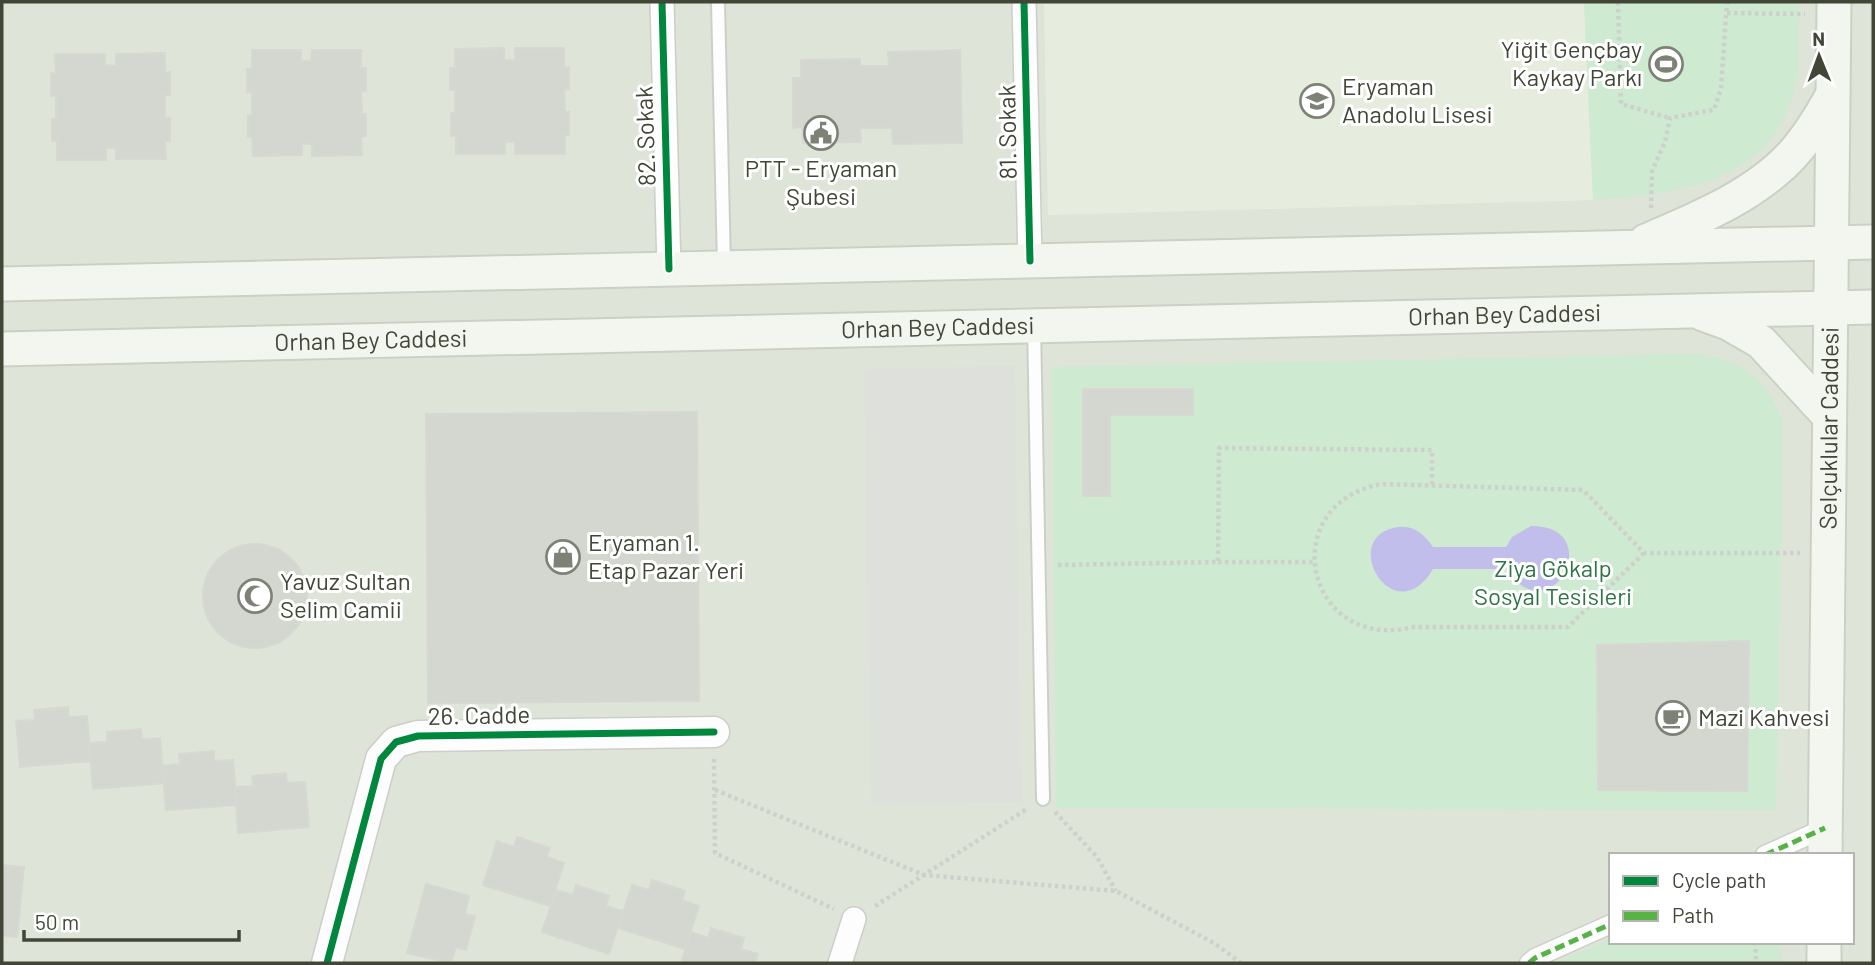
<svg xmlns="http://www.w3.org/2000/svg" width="1875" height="965" font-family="Barlow,sans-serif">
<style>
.residential{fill:#dfe4d9;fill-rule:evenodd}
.education{fill:#e7edde}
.green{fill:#ceead1}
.parking{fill:#dee0db}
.water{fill:#c2beec}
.building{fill:#d4d7d0;stroke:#d6d8d1;stroke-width:2}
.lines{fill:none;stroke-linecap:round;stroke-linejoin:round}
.service-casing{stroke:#cccec8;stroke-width:16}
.pedestrian-casing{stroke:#cccec8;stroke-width:21}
.minor-casing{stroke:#cccec8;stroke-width:26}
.tertiary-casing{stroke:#cccec8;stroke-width:33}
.secondary-casing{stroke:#cbd0c4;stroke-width:37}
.path{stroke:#ced1cb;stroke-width:4.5;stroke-dasharray:3.5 3.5;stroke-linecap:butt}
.service{stroke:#fcfdfc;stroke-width:12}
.pedestrian{stroke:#fcfdfc;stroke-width:18}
.minor{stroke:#fcfdfc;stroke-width:23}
.tertiary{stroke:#fcfdfc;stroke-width:30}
.secondary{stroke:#f3f6ef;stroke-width:33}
.quiet{stroke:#57b346;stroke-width:5;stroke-dasharray:10 5;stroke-linecap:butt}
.cycleway-casing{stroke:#fff;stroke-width:11}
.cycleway{stroke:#00873e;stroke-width:7}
.labels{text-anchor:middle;stroke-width:6;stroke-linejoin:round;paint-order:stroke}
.poi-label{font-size:24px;fill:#414637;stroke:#fff;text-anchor:start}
.street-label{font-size:24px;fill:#414637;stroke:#fff}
.park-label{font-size:24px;fill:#2e7444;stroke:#fff}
</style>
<rect width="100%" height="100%" fill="#eef0eb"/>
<!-- residential -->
<path class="residential" d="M2,2H1873V963H2ZM1611,855H1852V942H1611Z"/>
<!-- education -->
<path class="education" d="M1044,2H1584L1593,200L1048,215Z"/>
<!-- green -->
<g class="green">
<path d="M1584,2H1799C1799,33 1801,67 1792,98C1765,186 1671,194 1593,200Z"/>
<path d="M1698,354C1745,362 1767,378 1783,423L1776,810L1056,808L1052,367Z"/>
<path d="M1611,939V942H1780L1781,963H1554Z"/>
</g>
<!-- parking -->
<path class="parking" d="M1015,366L1021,802L871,804L864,369Z"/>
<!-- water -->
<path class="water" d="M1531,526C1608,525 1552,637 1506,569H1433C1394,635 1336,536 1398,527C1414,525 1425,535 1433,547H1506L1512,537Z"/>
<!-- building -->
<g class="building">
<path d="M504,48V60H515V48H564V67H569V89L564,90L565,112H569V135H565V154H515V142H505V154H456V136H451V113H455V90H450V68H455V49Z"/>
<path d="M252,50H301V61H311L312,50H361V68H366V91H361L362,114H366V136L361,137L362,155L312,156V144H302V155L253,156L252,137H248V115H252V92H247V69H252Z"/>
<path d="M960,50L962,143L893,144L892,128H860L861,142L803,143L802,127L793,128V78H801V60L860,59V66H889L888,52Z"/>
<path d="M165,53V73L170,72V95H165V118H170V141H165L166,159H116V148H106V160H57V141H52V119H56V96H51V73L56,74L55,54H105V65L116,66V54Z"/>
<path d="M1083,389H1193V415H1110V496H1083Z"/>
<path d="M697,412L699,701L428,703L426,414Z"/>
<circle cx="255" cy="596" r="52"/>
<path d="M1749,641L1747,791L1598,790L1597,645Z"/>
<path d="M68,707L69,717L87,716L91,761L20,767L16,721L35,720L34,710Z"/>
<path d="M141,729L142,739L160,738L164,783L93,789L89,743L107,742V732Z"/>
<path d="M214,751V761L233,760L237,805L166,810L162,766L180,764L179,754Z"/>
<path d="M286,773L287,783L305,782L309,827L238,833L235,787L253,786L252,776Z"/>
<path d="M517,837L550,848L547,857L564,863L550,906L483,885L497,841L514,847Z"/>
<path d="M2,865L24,867L17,937L2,935Z"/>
<path d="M652,880L685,891L682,900L699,906L685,949L618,928L632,885L649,890Z"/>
<path d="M426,884L469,896L465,914L475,916L466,950L456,947L451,963L407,953Z"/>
<path d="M576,885L609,896L606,906L623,911L609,954L542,932L556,890L573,895Z"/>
<path d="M711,928L744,938L741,949L758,954L755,963H681L691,932L708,938Z"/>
</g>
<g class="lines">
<!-- service casing -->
<g class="service-casing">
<g id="service">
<path d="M718,2L724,267"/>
<path d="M1034,325L1043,799"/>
</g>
</g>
<!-- pedestrian casing -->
<g class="pedestrian-casing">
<g id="pedestrian">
<path d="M1765,855L1825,828"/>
<path d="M1529,963L1535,958L1611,924"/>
</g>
</g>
<!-- minor casing -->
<g class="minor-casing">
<g id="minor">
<path d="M662,2L669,269"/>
<path d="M1024,2L1030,261"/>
<path d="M840,963L854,919"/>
</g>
</g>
<!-- tertiary casing -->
<g class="tertiary-casing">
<path id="tertiary" d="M327,963L381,759L396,742L418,736L714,732"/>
</g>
<!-- secondary casing -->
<g class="secondary-casing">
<g id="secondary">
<path d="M1646,241C1697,219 1755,196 1793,154C1809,136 1821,116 1832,96"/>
<path d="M2,284L1873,242"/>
<path d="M1703,314L1728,323L1761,342L1829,416"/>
<path id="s1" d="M2,349L1873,307"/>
<path id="s2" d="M1825,855L1834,2"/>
<path d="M1824,963V942"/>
</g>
</g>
<!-- path -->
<g class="path">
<path d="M1618,2L1621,104L1670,118"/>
<path d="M1727,13L1805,14"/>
<path d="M1651,208L1652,171L1665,142L1670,118L1714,110L1721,88L1727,2"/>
<path d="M1644,553L1568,627H1414C1306,654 1273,505 1381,484L1583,490L1644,553H1800"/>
<path d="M1218,562H1313"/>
<path d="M1058,565L1218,562L1219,448L1432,450V487"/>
<path d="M714,759L715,853L834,909"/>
<path d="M715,790L924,875L1116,891L1214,943L1241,963"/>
<path d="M1055,812L1097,857L1116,891"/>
<path d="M875,906L1027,809"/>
<path d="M1755,942L1756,963"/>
</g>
<!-- service -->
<use href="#service" class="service"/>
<!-- pedestrian -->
<use href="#pedestrian" class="pedestrian"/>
<!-- minor -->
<use href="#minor" class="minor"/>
<!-- tertiary -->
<use href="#tertiary" class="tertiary"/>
<!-- secondary -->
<use href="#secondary" class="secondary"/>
<!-- quiet -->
<g class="quiet">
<path d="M1765,855L1825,828"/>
<path d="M1529,963L1535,958L1611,924"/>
</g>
<!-- cycleway casing -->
<g class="cycleway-casing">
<g id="cycleway">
<path d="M662,2L669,269"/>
<path d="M1024,2L1030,261"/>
<path d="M327,963L381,759L396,742L418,736L714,732"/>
</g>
</g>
<!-- cycleway -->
<use href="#cycleway" class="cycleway"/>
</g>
<!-- icons -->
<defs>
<g id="stadium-ring" transform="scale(1.75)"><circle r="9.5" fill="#fff" stroke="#7e8276" stroke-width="1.5"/><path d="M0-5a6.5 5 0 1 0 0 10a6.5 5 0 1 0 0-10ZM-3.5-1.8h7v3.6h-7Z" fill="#7e8276"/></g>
<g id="school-ring" transform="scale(1.75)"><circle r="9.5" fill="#fff" stroke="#7e8276" stroke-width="1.5"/><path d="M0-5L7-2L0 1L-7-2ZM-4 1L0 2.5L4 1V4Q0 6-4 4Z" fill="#7e8276"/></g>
<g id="civic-ring" transform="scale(1.75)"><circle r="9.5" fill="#fff" stroke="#7e8276" stroke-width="1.5"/><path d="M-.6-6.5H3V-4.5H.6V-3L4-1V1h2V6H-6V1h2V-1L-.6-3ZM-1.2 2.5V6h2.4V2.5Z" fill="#7e8276"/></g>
<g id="shop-ring" transform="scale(1.75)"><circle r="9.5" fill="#fff" stroke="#7e8276" stroke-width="1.5"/><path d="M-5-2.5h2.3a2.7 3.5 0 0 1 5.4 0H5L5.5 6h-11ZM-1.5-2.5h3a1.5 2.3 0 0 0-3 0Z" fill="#7e8276"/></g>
<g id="mosque-ring" transform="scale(1.75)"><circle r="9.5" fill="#fff" stroke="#7e8276" stroke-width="1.5"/><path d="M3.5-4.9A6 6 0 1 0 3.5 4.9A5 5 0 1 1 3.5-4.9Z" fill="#7e8276"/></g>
<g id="cafe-ring" transform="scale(1.75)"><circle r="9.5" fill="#fff" stroke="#7e8276" stroke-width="1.5"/><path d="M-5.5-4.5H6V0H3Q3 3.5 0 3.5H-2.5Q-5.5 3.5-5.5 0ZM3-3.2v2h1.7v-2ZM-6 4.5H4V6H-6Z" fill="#7e8276"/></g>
</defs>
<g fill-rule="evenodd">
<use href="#stadium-ring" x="1666" y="64"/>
<use href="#school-ring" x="1317" y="101"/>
<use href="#civic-ring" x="821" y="133"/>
<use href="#shop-ring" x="563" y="557"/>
<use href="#mosque-ring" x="255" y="596"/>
<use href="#cafe-ring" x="1673" y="718"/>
</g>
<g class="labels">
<!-- poi labels -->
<g class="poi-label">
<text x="1642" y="58" text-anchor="end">Yiğit Gençbay<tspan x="1642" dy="28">Kaykay Parkı</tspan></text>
<text x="1342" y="95">Eryaman<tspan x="1342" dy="28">Anadolu Lisesi</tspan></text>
<text x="821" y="177" text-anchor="middle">PTT - Eryaman<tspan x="821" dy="28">Şubesi</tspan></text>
<text x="588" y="551">Eryaman 1.<tspan x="588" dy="28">Etap Pazar Yeri</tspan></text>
<text x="280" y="590">Yavuz Sultan<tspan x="280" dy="28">Selim Camii</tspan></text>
<text x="1698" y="726">Mazi Kahvesi</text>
</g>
<!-- street labels -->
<g class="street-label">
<text transform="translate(1008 132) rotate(-91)" y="8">81. Sokak</text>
<text transform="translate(646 136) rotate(-92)" y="8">82. Sokak</text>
<text dy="8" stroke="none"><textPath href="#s1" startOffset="1503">Orhan Bey Caddesi</textPath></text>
<text dy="8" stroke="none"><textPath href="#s1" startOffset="936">Orhan Bey Caddesi</textPath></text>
<text dy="8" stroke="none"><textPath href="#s1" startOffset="369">Orhan Bey Caddesi</textPath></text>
<text dy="8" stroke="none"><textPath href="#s2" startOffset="427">Selçuklular Caddesi</textPath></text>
<text transform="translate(479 716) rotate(-1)" y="8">26. Cadde</text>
</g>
<!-- park labels -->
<g class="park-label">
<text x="1553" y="577">Ziya Gökalp<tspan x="1553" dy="28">Sosyal Tesisleri</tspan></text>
</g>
</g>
<!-- border -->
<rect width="1875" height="965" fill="none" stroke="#414637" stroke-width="7"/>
<!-- legend -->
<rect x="1609" y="853" width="245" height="91" fill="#ffffff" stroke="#b3b5af" stroke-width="2"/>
<rect x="1623" y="876" width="35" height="10" fill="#00873e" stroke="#b3b5af" stroke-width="2"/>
<text x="1672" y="888" font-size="21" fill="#414637">Cycle path</text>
<rect x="1623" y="911" width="35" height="10" fill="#57b346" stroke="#b3b5af" stroke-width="2"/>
<text x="1672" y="923" font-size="21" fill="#414637">Path</text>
<!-- north arrow -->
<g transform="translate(1819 56) rotate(359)" stroke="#ffffff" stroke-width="5" paint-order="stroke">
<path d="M0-5L12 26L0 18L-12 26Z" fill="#414637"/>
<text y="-10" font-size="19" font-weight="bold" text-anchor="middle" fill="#414637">N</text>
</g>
<!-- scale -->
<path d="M24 930v10h215v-10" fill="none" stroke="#414637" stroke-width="3.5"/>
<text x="35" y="930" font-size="21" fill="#414637" stroke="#ffffff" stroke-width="5" paint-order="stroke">50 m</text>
</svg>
